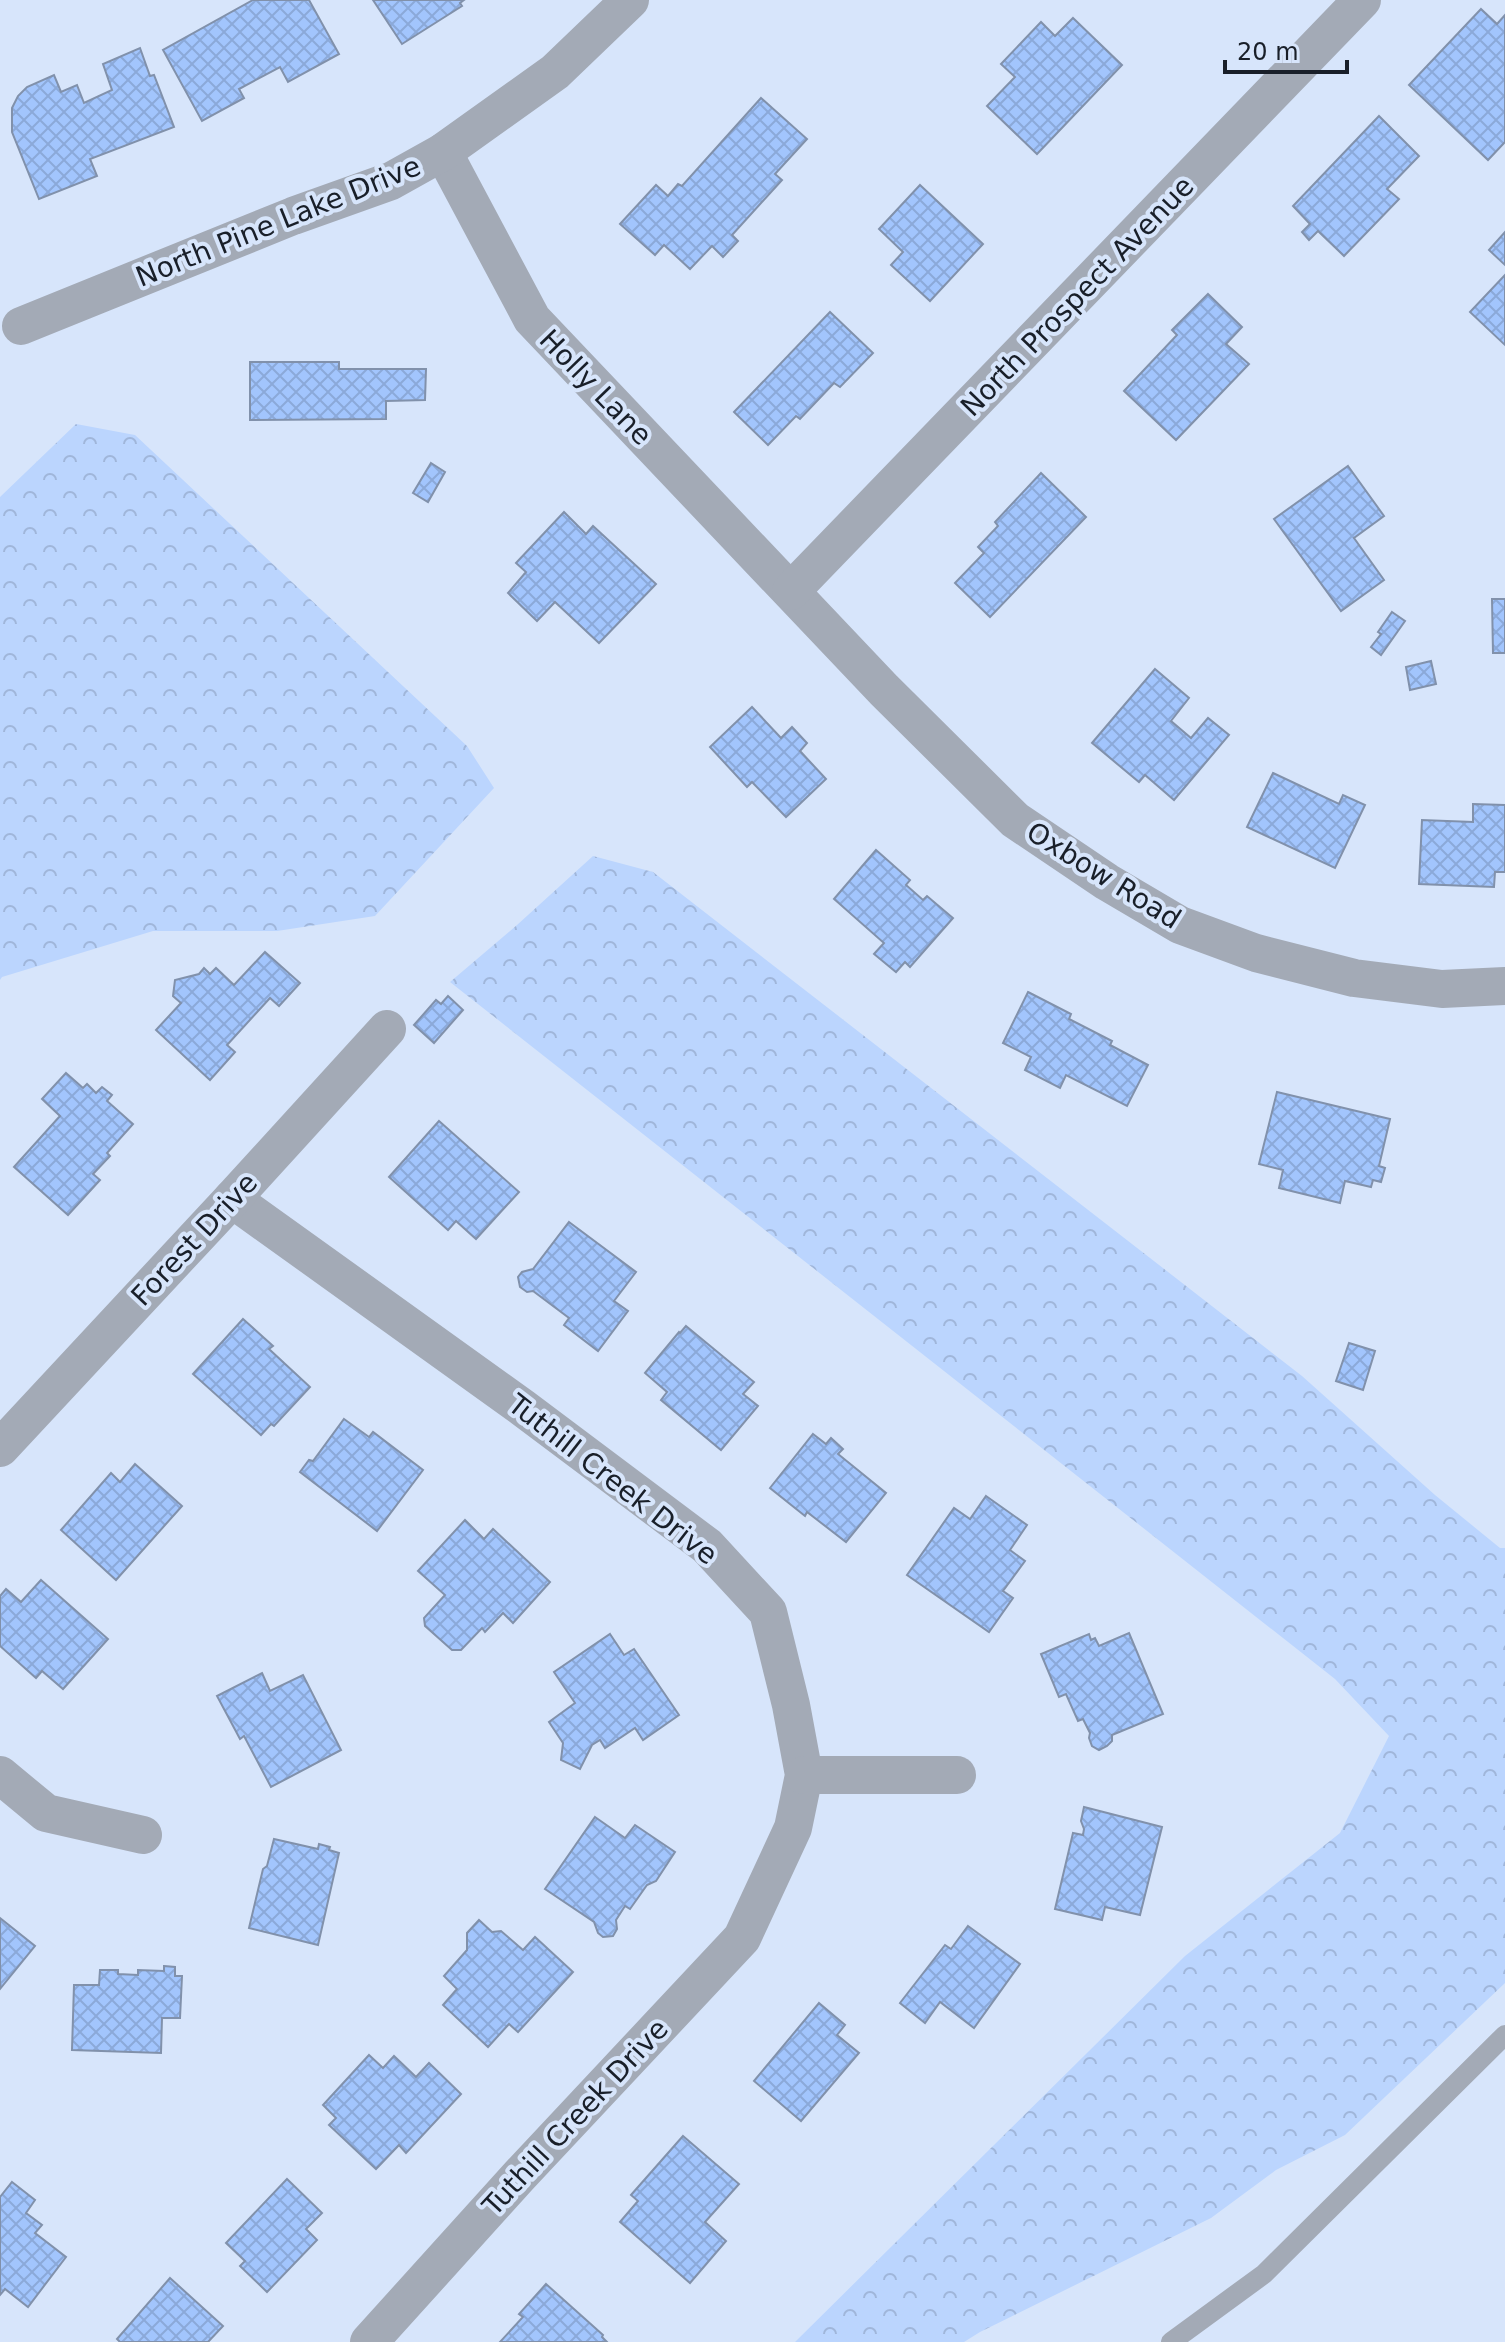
<svg xmlns="http://www.w3.org/2000/svg" width="1505" height="2342" font-family="'DejaVu Sans',sans-serif">
<style>
.forest{fill:url(#forest-crowns)}
.building{fill:url(#building-cross-hatch);stroke:#8191ab;stroke-width:2}
.lines{fill:none;stroke-linecap:round;stroke-linejoin:round}
.service{stroke:#a3aab6;stroke-width:20}
.minor{stroke:#a3aab6;stroke-width:38}
.labels{text-anchor:middle;stroke-width:8;stroke-linejoin:round;paint-order:stroke}
.street-label{font-size:28px;fill:#191f29;stroke:#d7e5fb}
</style>
<defs>
<pattern id="forest-crowns" width="20" height="18" patternUnits="userSpaceOnUse" patternTransform="scale(2)"><rect width="20" height="18" fill="#bbd5fe"/><path d="M2 6a3 3 0 1 1 6 0M12 15a3 3 0 1 1 6 0" fill="none" stroke="#a0b6da"/></pattern>
<pattern id="building-cross-hatch" width="8" height="8" patternUnits="userSpaceOnUse" patternTransform="scale(2)"><rect width="8" height="8" fill="#a2c5fd"/><path d="M0 0l8 8M0 8l8-8" fill="none" stroke="#8ba9d9"/></pattern>
</defs>
<rect width="100%" height="100%" fill="#d7e5fb"/>
<!-- forest -->
<g class="forest">
<path d="M76,424L135,435L467,746L494,788L375,916L277,931H153L2,977L0,980V497Z"/>
<path d="M593,856L653,872L1302,1376L1435,1495L1500,1548H1505V1983L1345,2135L1276,2170L1211,2218L980,2332L964,2342H795L1185,1956L1340,1833L1389,1736L1335,1679L450,982L517,925Z"/>
</g>
<!-- building -->
<g class="building">
<path d="M253,0H309L339,54L288,82L280,67L239,89L244,98L202,121L163,50Z"/>
<path d="M373,0H464L460,3L462,6L402,44Z"/>
<path d="M1481,9L1497,24L1505,15V142L1488,160L1409,85Z"/>
<path d="M1073,18L1122,65L1037,154L987,106L1015,77L1001,64L1041,22L1055,36Z"/>
<path d="M140,48L150,76L154,75L174,127L90,159L97,176L39,199L12,132V108L18,96L27,87L54,75L61,92L77,85L84,103L112,90L103,64Z"/>
<path d="M761,98L807,139L775,174L782,180L732,235L738,241L723,257L712,246L690,269L664,245L655,255L620,224L656,185L668,196L678,184L682,186Z"/>
<path d="M1379,116L1419,156L1387,189L1399,199L1344,256L1318,231L1309,240L1302,232L1310,224L1293,206Z"/>
<path d="M920,185L983,244L930,301L891,265L903,252L879,229Z"/>
<path d="M1505,232V265L1489,250Z"/>
<path d="M1505,275V345L1470,312Z"/>
<path d="M1208,294L1242,327L1226,344L1249,364L1176,440L1124,391L1177,335L1172,330Z"/>
<path d="M830,312L873,353L840,387L834,383L800,419L796,416L768,445L734,412Z"/>
<path d="M250,362H339V369H426L425,400L386,401V419L250,420Z"/>
<path d="M431,463L445,472L428,502L413,493Z"/>
<path d="M1348,466L1384,516L1354,538L1384,580L1341,611L1274,519Z"/>
<path d="M1041,473L1086,517L990,617L955,583L984,553L978,547L998,526L995,522Z"/>
<path d="M564,512L586,534L593,526L656,584L599,643L555,602L537,621L508,593L526,572L516,563Z"/>
<path d="M1492,599H1505V653H1493Z"/>
<path d="M1392,612L1405,621L1381,655L1371,647L1381,634L1378,632Z"/>
<path d="M1431,661L1436,684L1410,690L1406,667Z"/>
<path d="M1155,669L1189,698L1171,721L1191,738L1208,718L1229,735L1174,800L1145,775L1139,782L1092,743Z"/>
<path d="M752,707L781,738L792,727L807,743L800,751L826,779L786,817L752,782L747,787L710,747Z"/>
<path d="M1273,773L1339,804L1343,795L1365,805L1335,868L1247,827Z"/>
<path d="M1473,804L1505,805V872H1495L1494,887L1419,884L1422,820L1473,822Z"/>
<path d="M876,850L910,880L906,885L923,900L927,896L953,918L910,967L905,962L896,972L874,954L884,943L834,899Z"/>
<path d="M265,952L300,983L279,1006L270,998L227,1045L235,1052L210,1080L156,1030L181,1003L173,996L175,980L199,974L204,968L210,974L216,968L234,985Z"/>
<path d="M1028,992L1071,1014L1069,1019L1112,1041L1110,1045L1148,1065L1127,1106L1066,1075L1060,1088L1025,1070L1031,1057L1003,1043Z"/>
<path d="M448,996L463,1010L434,1043L414,1025L436,1000L441,1004Z"/>
<path d="M66,1073L83,1088L87,1084L96,1093L102,1087L112,1095L107,1101L133,1124L107,1153L110,1156L93,1174L100,1180L68,1215L14,1167L60,1116L42,1099Z"/>
<path d="M1277,1092L1390,1119L1379,1166L1385,1168L1381,1182L1373,1180L1371,1187L1345,1181L1340,1203L1279,1188L1283,1170L1259,1164Z"/>
<path d="M439,1121L519,1192L476,1239L456,1221L448,1230L389,1177Z"/>
<path d="M569,1222L636,1272L614,1301L628,1311L598,1351L564,1325L569,1318L533,1291L527,1292L520,1287L518,1277L522,1272L533,1269Z"/>
<path d="M243,1319L273,1346L269,1349L310,1387L274,1426L271,1424L261,1435L193,1374Z"/>
<path d="M686,1326L754,1382L743,1394L758,1406L721,1450L661,1400L667,1392L645,1373L679,1332L680,1333Z"/>
<path d="M1349,1343L1375,1351L1363,1390L1336,1381Z"/>
<path d="M344,1419L369,1437L373,1432L423,1470L377,1531L300,1472L309,1460L313,1461Z"/>
<path d="M813,1434L826,1444L831,1438L843,1449L838,1454L886,1493L846,1542L807,1512L805,1516L770,1488Z"/>
<path d="M135,1464L182,1506L116,1580L61,1530L111,1473L120,1482Z"/>
<path d="M986,1496L1027,1525L1010,1550L1025,1561L1003,1591L1013,1598L989,1632L907,1575L954,1508L970,1519Z"/>
<path d="M465,1520L484,1539L493,1529L550,1582L513,1623L503,1613L485,1632L482,1628L461,1650H452L425,1626L424,1618L445,1595L418,1571Z"/>
<path d="M41,1580L108,1639L63,1689L42,1671L36,1678L0,1646V1596L6,1589L21,1602Z"/>
<path d="M1129,1633L1163,1714L1112,1735V1741L1107,1746L1099,1750L1092,1746L1089,1738L1090,1733L1083,1719L1078,1721L1066,1694L1059,1697L1041,1654L1089,1634L1091,1640L1095,1638L1099,1646Z"/>
<path d="M610,1634L624,1655L634,1649L679,1715L643,1740L635,1728L605,1748L600,1740L592,1745L580,1769L561,1760L563,1743L549,1722L575,1703L554,1672Z"/>
<path d="M262,1673L270,1691L303,1675L341,1750L271,1787L244,1736L240,1739L217,1696Z"/>
<path d="M1084,1807L1162,1827L1140,1915L1105,1907L1102,1920L1055,1909L1073,1833L1083,1835L1084,1829L1081,1821Z"/>
<path d="M595,1817L625,1838L635,1825L675,1852L656,1881L647,1885L630,1909L625,1906L616,1920L617,1929L613,1936L603,1937L598,1933L594,1922L545,1889Z"/>
<path d="M274,1839L318,1849L319,1844L330,1847L329,1850L339,1853L318,1945L249,1928L263,1869L267,1866Z"/>
<path d="M0,1918L35,1946L0,1989Z"/>
<path d="M479,1920L492,1932L501,1931L523,1950L535,1937L573,1972L518,2032L509,2024L488,2047L443,2005L457,1989L444,1976L467,1950V1933Z"/>
<path d="M968,1926L1020,1964L974,2028L940,2002L925,2023L900,2003L945,1945L951,1949Z"/>
<path d="M164,1966L175,1967V1976H182L180,2018H162L161,2053L72,2050L74,1985H99L100,1970H118V1974L138,1975V1970L164,1971Z"/>
<path d="M819,2003L845,2025L837,2035L859,2053L801,2121L754,2081Z"/>
<path d="M369,2055L383,2068L394,2056L416,2077L429,2063L461,2094L406,2153L399,2145L376,2169L329,2125L336,2118L323,2105Z"/>
<path d="M683,2136L739,2184L705,2222L726,2241L690,2283L620,2222L638,2201L631,2195Z"/>
<path d="M287,2179L322,2213L306,2229L317,2240L267,2292L240,2266L245,2261L226,2243Z"/>
<path d="M12,2182L35,2200L26,2213L42,2225L35,2233L66,2257L28,2307L5,2289L0,2295V2197Z"/>
<path d="M170,2278L223,2326L208,2342H120L117,2339Z"/>
<path d="M546,2284L603,2335L602,2337L607,2342H500L523,2317L519,2314Z"/>
</g>
<g class="lines">
<!-- service -->
<path class="service" d="M1171,2342L1264,2274L1505,2035"/>
<!-- minor -->
<g class="minor">
<path d="M443,152L532,319L884,690L1015,820L1107,882L1180,925L1256,953L1354,978L1442,989L1505,986"/>
<path d="M21,326L293,216L391,181L443,152L555,72L630,0"/>
<path d="M791,591L1362,0"/>
<path d="M232,1199L523,1408L707,1546L768,1612L791,1705L804,1775L793,1828L742,1938L519,2176L369,2342"/>
<path d="M0,1448L232,1199L387,1029"/>
<path d="M0,1775L46,1813L143,1835"/>
<path d="M804,1775H957"/>
</g>
</g>
<g class="labels">
<!-- street labels -->
<g class="street-label">
<text transform="translate(278 221) rotate(-22)" y="10">North Pine Lake Drive</text>
<text transform="translate(1077 296) rotate(-46)" y="10">North Prospect Avenue</text>
<text transform="translate(596 387) rotate(46)" y="10">Holly Lane</text>
<text transform="translate(1104 875) rotate(32)" y="10">Oxbow Road</text>
<text transform="translate(194 1239) rotate(-47)" y="10">Forest Drive</text>
<text transform="translate(613 1479) rotate(38)" y="10">Tuthill Creek Drive</text>
<text transform="translate(575 2117) rotate(-47)" y="10">Tuthill Creek Drive</text>
</g>
</g>
<!-- scale -->
<path d="M1225 60v12h122v-12" fill="none" stroke="#191f29" stroke-width="4"/>
<text x="1237" y="60" font-size="24" fill="#191f29" stroke="#d7e5fb" stroke-width="6" paint-order="stroke">20 m</text>
</svg>
